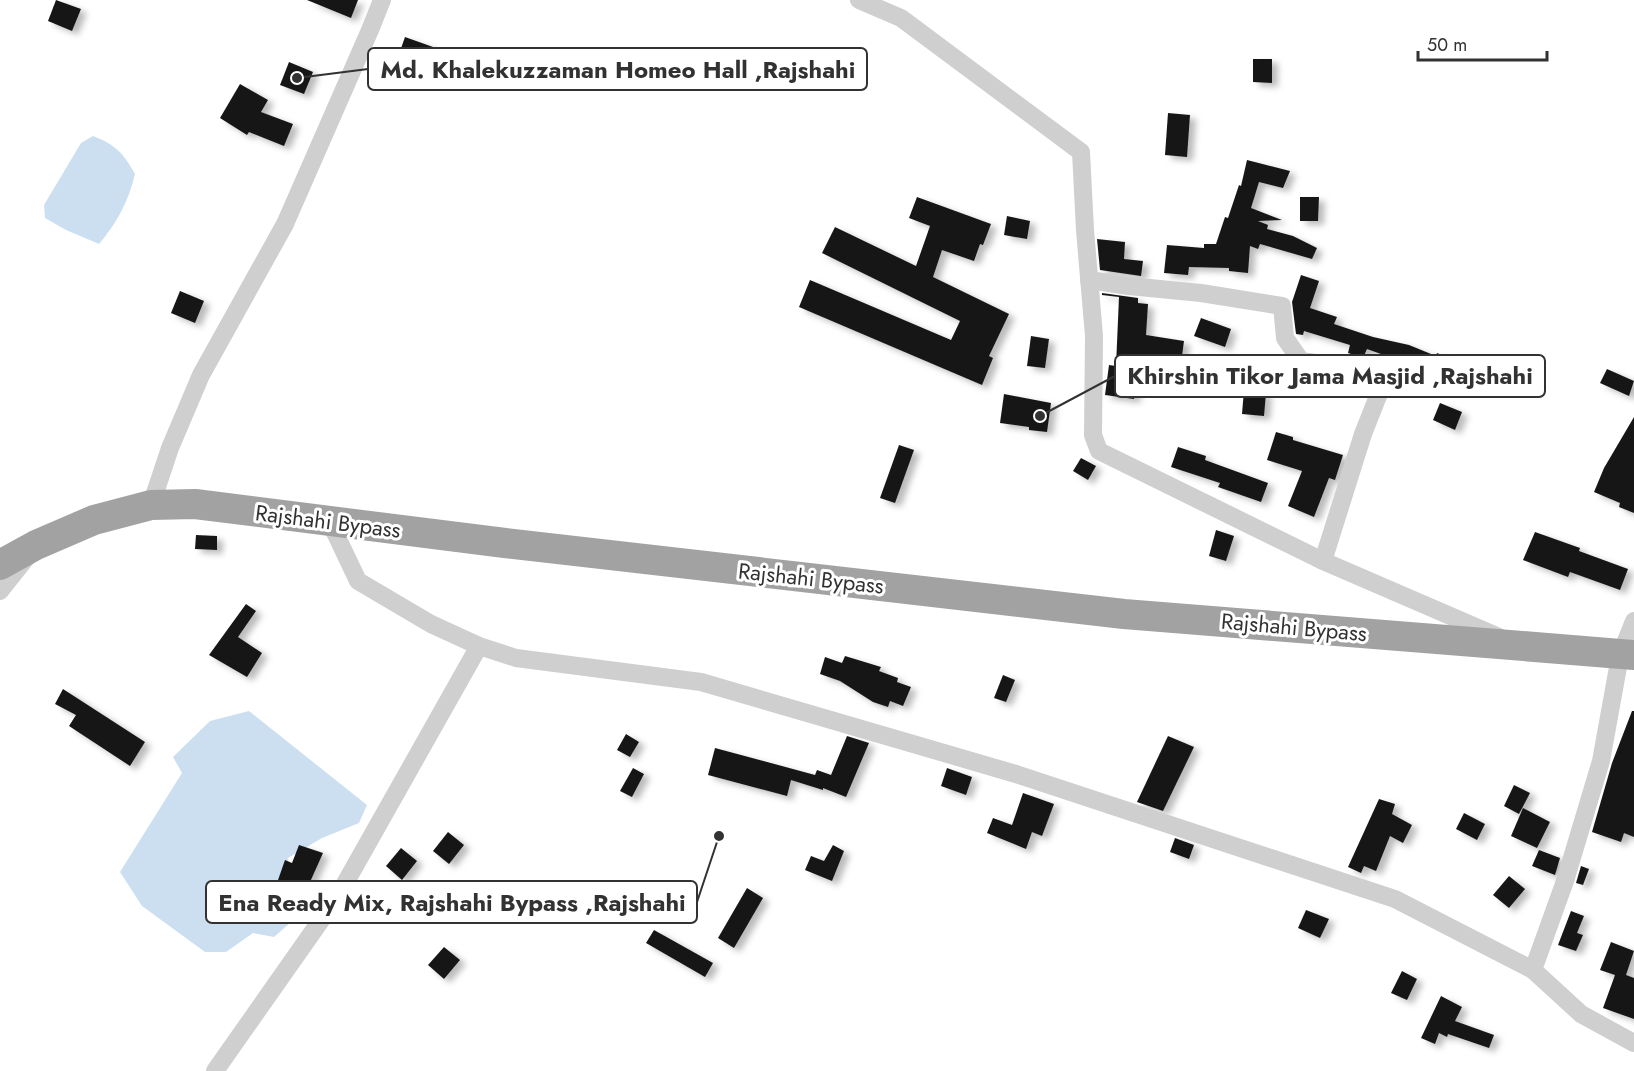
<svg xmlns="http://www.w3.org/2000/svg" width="1634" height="1071" font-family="Jost,sans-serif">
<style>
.water{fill:#cbdff0}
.building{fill:#191919;filter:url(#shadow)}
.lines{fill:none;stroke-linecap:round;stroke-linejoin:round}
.minor{stroke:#cfcfcf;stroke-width:18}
.trunk{stroke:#a2a2a2;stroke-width:30}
.labels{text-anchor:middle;stroke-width:6;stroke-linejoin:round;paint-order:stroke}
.street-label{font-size:22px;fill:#323232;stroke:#fff}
.leader{fill:none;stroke:#323232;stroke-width:2}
.callout-dot{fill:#323232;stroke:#fff;stroke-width:2}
.callout{fill:#fff;stroke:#323232;stroke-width:2}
.callout-label{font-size:24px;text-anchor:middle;font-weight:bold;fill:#323232}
</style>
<defs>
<filter id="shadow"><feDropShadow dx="6" dy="4" stdDeviation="3" flood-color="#0004"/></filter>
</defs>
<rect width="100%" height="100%" fill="#fff"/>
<!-- water -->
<g class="water">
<path d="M93,136C116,145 123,153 135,174C129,200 117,223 99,244L66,230L45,218L44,205L81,143Z"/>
<path d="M249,711L367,805L359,823L322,838L288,858L285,892L290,923L274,937L253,933L226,952H205L142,906L120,872L182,773L173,757L210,721Z"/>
</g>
<!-- building -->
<g class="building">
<path d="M56,0L81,9L72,31L48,21Z"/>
<path d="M307,0H358L351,18Z"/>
<path d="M405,37L433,47L427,65L399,54Z"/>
<path d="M1253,59H1272V83L1253,82Z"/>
<path d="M289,62L313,72L304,94L280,85Z"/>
<path d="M240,84L268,100L261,112L293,124L284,146L249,132L247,135L220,118Z"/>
<path d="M1168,113L1190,115L1187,157L1165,155Z"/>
<path d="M1247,160L1290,171L1283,188L1259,182L1251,208L1282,220L1258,221L1268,225L1267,229L1293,236L1317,248L1312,259L1260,244L1258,249L1250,246L1248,273L1229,271V268L1189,267L1188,275L1164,273L1167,245L1204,248V244H1216L1225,217L1228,218L1239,185L1241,186Z"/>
<path d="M917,197L991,224L983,245L980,244L974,261L942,250L933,277L1009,314L989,356L993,358L982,385L799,307L810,280L951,340L960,321L822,253L835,227L916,266L930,226L909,218Z"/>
<path d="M1300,197H1319L1318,221H1300Z"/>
<path d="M1007,216L1030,221L1027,239L1004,235Z"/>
<path d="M1097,239L1125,242L1124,259L1143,261L1141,276L1100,270Z"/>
<path d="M1301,275L1319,281L1310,308L1337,317L1334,324L1373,337L1409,345L1436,356L1437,353L1459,362L1453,380L1367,349L1363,358L1348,353L1350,345L1304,331L1303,335L1296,334L1292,302Z"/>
<path d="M180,291L204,301L195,323L171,313Z"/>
<path d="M1102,293L1138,298V303L1148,304L1146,335L1184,341L1180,371L1139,366L1134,399L1105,395L1109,365L1116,366L1119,297L1102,295Z"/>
<path d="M1201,318L1231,329L1225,347L1194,336Z"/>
<path d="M1031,336L1049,339L1045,368L1027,366Z"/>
<path d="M1607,369L1634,381L1629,396L1600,383Z"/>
<path d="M1244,390L1266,393L1264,416L1242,414Z"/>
<path d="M1004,394L1051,403L1047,432L1029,430V427L1000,423Z"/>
<path d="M1440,403L1462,412L1455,430L1433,420Z"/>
<path d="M1634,417V513L1619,507L1620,503L1594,492L1604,468Z"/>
<path d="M1276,432L1293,437V440L1343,455L1335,480L1329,478L1314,517L1288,506L1302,471L1267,460Z"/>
<path d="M899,445L914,450L895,503L880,498Z"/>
<path d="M1178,447L1206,456L1205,460L1268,483L1261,502L1218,487L1220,483L1171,467Z"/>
<path d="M1081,458L1096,466L1088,480L1073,471Z"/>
<path d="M1216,530L1234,536L1226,561L1209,556Z"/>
<path d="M1535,532L1580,548L1579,551L1628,569L1620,590L1570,572L1568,577L1523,560Z"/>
<path d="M196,535L217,536V550L195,549Z"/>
<path d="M246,604L256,611L238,637L262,653L247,677L209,655Z"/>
<path d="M845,656L881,667L879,671L898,678L897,682L911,687L903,706L890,701L888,707L873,702L840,681L820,674L825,657L842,663Z"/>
<path d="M1003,675L1015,680L1006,702L994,698Z"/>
<path d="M63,689L145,742L130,766L69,726L76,715L55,704Z"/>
<path d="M1632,711H1634V837L1624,833L1621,842L1592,832L1612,763Z"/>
<path d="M626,734L639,742L630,757L617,750Z"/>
<path d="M847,736L869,743L846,797L823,788V790L791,780L787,796L708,775L715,748L815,775L817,770L831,775Z"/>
<path d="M1168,736L1194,747L1163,811L1137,802Z"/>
<path d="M633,768L644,774L632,797L620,791Z"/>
<path d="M947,768L972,777L966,795L941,786Z"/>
<path d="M1514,785L1530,793L1519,814L1504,806Z"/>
<path d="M1023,793L1054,804L1042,836L1032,832L1026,849L987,833L993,818L1012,825Z"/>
<path d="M1379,799L1395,804L1392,814L1412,825L1403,843L1390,836L1376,871L1364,866L1361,873L1348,867Z"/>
<path d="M1523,808L1550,822L1537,848L1511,836Z"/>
<path d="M1464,813L1485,824L1477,840L1456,829Z"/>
<path d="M448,832L464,845L449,864L433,851Z"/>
<path d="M1175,838L1194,845L1189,859L1170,852Z"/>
<path d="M299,845L323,853L306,891L278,880L285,860L292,863Z"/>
<path d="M833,845L844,851L832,881L805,870L811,856L824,861Z"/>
<path d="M401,848L417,861L402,880L386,866Z"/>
<path d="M1539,850L1560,858L1555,875L1532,866Z"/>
<path d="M1581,866L1589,869L1583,885L1576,883Z"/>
<path d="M1509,876L1525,889L1509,908L1493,895Z"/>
<path d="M747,888L763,898L734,948L718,938Z"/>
<path d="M1306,910L1329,919L1320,938L1298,928Z"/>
<path d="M1571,911L1584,916L1577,933L1583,935L1576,951L1558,945Z"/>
<path d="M654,930L713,963L705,977L646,943Z"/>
<path d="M1611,942L1634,951L1626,975L1634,978V1019L1603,1008L1615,975L1600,970Z"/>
<path d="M444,947L460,960L444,979L428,965Z"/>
<path d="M1402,971L1417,979L1407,1000L1391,993Z"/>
<path d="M1441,996L1462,1007L1455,1021L1494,1035L1489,1048L1448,1034L1447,1037L1439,1033L1435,1044L1421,1038Z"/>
</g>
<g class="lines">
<!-- minor -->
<g class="minor">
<path d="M859,0L901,18L1081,152L1085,230L1094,336L1093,435L1099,451L1323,561L1499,637"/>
<path d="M1089,280L1129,286L1201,293L1282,306L1285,338L1301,361L1352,368L1384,381L1363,434L1323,561"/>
<path d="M151,505L170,448L201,375L285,224L370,30L382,0"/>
<path d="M330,522L358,581L431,624L479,646L516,658L701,682L1016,774L1395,899L1533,970"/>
<path d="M0,591L27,557"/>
<path d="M1634,621L1620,656L1601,761L1565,881L1533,970L1581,1014L1634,1043"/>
<path d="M215,1071L338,896L479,646"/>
</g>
<!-- trunk -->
<path class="trunk" d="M0,565L36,545L94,520L151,505L195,504L505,543L1124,614L1634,655"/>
</g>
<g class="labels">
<!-- street labels -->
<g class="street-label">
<text transform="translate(328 521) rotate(7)" y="8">Rajshahi Bypass</text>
<text transform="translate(811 578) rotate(6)" y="8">Rajshahi Bypass</text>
<text transform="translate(1294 627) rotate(5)" y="8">Rajshahi Bypass</text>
</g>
</g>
<!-- callouts -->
<path class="leader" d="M297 78L368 69M1040 416L1115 376M719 836L697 902"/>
<g class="callout-dot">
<circle cx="297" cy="78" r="6"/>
<circle cx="1040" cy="416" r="6"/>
<circle cx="719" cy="836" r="6"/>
</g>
<g class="callout">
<rect x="368" y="48" width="499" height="42" rx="6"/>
<rect x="1115" y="355" width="430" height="42" rx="6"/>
<rect x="206" y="881" width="491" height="42" rx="6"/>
</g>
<g class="callout-label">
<text x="618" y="78">Md. Khalekuzzaman Homeo Hall ,Rajshahi</text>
<text x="1330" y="384">Khirshin Tikor Jama Masjid ,Rajshahi</text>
<text x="452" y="911">Ena Ready Mix, Rajshahi Bypass ,Rajshahi</text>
</g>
<!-- scale -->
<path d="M1418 51v9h129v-9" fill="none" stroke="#323232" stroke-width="3"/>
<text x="1427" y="51" font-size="18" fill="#323232" stroke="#ffffff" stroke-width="4.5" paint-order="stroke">50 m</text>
</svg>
